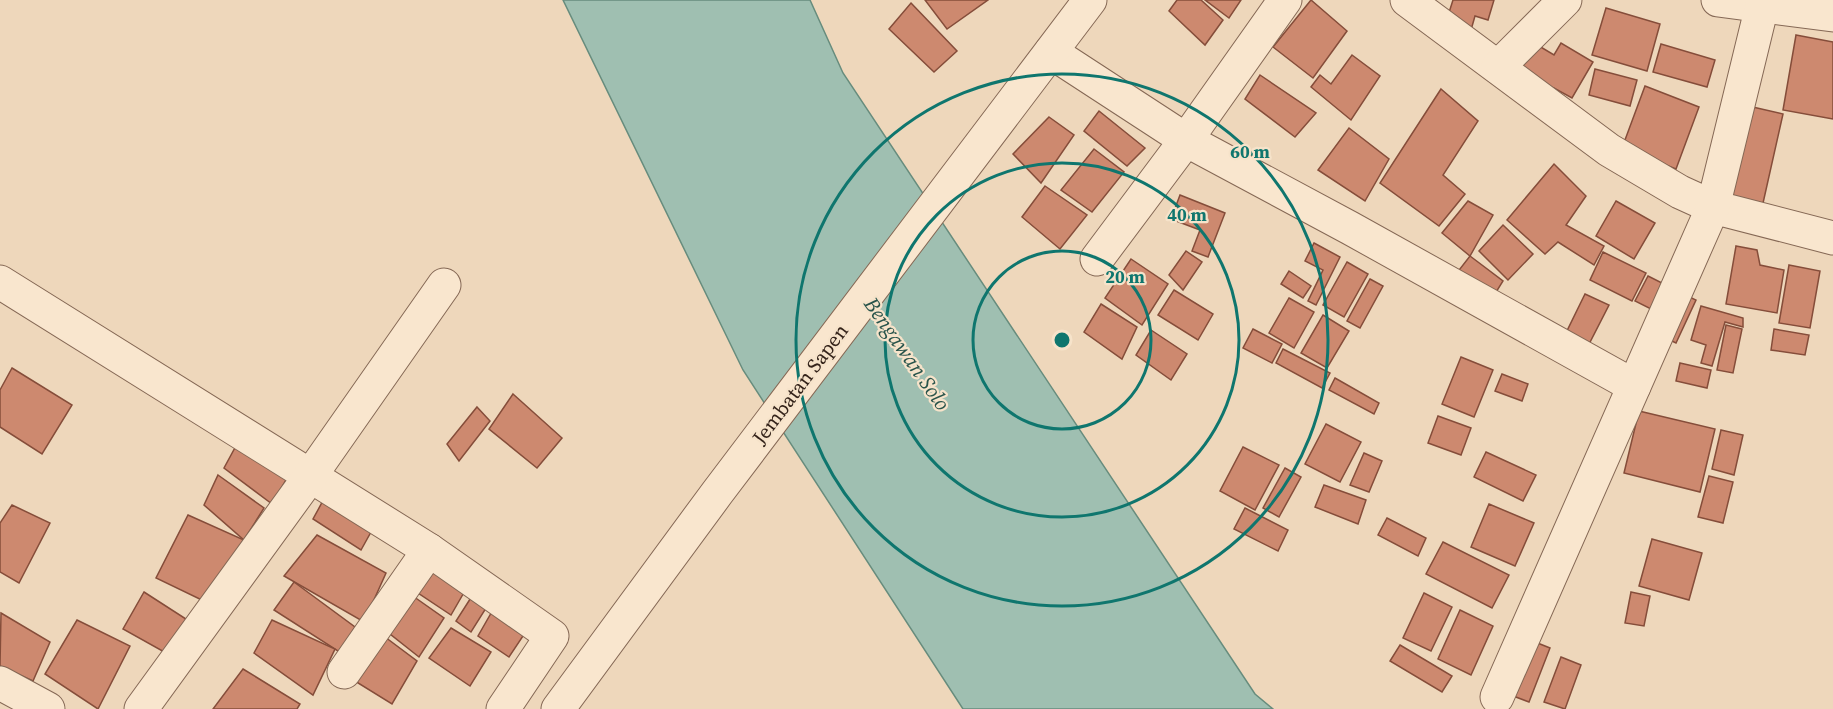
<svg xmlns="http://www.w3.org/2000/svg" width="1833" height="709" font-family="'Source Serif 4',serif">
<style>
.water{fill:#9fbfb1;stroke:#678c7d;stroke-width:1.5}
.building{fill:#cd896f;stroke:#854d3a;stroke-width:1.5}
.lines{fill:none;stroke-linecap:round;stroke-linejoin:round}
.minor-casing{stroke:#856855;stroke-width:35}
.minor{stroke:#f9e6ce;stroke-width:33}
.ring{fill:none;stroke:#0f766e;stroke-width:3}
.labels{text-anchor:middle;stroke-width:4.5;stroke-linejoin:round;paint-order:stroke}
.street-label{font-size:20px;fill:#34231a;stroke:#f6e3ca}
.water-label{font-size:21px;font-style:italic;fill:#29544b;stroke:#f6e3ca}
.centre{fill:#0f766e;stroke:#f6e3ca;stroke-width:3}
.ring-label{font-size:18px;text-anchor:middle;font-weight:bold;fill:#0f766e;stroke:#f6e3ca;stroke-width:4.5;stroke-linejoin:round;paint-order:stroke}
</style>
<rect width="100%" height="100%" fill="#eed7bb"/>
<!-- water -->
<path class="water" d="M563,0H810L843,73L1255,694L1273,709H963L743,370Z"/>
<!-- building -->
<g class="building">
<path d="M925,0H988L947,29Z"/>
<path d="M1177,0H1201L1223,20L1205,45L1169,11Z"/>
<path d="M1205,0H1241L1229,18Z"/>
<path d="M1311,0L1347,31L1313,78L1273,47Z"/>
<path d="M1453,0H1494L1488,20L1475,16L1471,30L1446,22Z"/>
<path d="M911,3L957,51L934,72L889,29Z"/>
<path d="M1606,8L1660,24L1647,71L1592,55Z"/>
<path d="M1796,35L1833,42V119L1783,110Z"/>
<path d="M1534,43L1554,55L1561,43L1593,62L1572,98L1554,88L1547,102L1518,69Z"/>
<path d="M1661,44L1715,60L1707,87L1653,72Z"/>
<path d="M1352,55L1380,76L1351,120L1311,87L1320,75L1331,84Z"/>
<path d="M1595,69L1637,80L1630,106L1589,95Z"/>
<path d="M1260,75L1316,113L1295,137L1245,99Z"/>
<path d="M1645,86L1699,107L1676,169L1622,148Z"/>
<path d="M1441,89L1478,121L1443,175L1465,194L1439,226L1380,183Z"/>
<path d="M1744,105L1783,114L1761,212L1722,202Z"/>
<path d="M1099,111L1145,148L1127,166L1084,131Z"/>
<path d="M1049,117L1074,135L1041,183L1013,154Z"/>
<path d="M1349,128L1389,159L1365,201L1318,170Z"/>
<path d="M1094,149L1124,172L1092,212L1061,190Z"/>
<path d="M1554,164L1586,196L1566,225L1604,246L1594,265L1558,242L1545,254L1507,220Z"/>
<path d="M1045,186L1087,215L1060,249L1022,217Z"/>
<path d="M1180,195L1225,213L1208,257L1192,251L1200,230L1171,219Z"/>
<path d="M1468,201L1493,215L1470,256L1442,233Z"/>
<path d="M1616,201L1655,223L1634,259L1596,236Z"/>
<path d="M1503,225L1533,254L1508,280L1479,251Z"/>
<path d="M1314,243L1340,257L1316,305L1308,301L1323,270L1305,261Z"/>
<path d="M1736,246L1757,250L1760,265L1784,270L1777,313L1726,304Z"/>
<path d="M1186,251L1202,262L1183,290L1169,275Z"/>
<path d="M1603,252L1646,273L1632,301L1590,280Z"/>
<path d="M1470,256L1503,281L1485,310L1449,283Z"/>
<path d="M1131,259L1168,284L1142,325L1105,298Z"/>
<path d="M1347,262L1368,274L1344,317L1323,305Z"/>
<path d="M1789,265L1820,271L1810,328L1779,323Z"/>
<path d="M1289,271L1311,286L1303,298L1281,284Z"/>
<path d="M1648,276L1672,288L1659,313L1635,301Z"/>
<path d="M1370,279L1383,286L1360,328L1347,321Z"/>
<path d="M1174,290L1213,314L1198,340L1158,315Z"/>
<path d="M1679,292L1696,300L1676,343L1659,335Z"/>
<path d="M1585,294L1609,305L1586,350L1563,339Z"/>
<path d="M1289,298L1314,312L1294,348L1269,333Z"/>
<path d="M1101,304L1137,327L1122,359L1084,332Z"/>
<path d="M1701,306L1743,318V327L1725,322L1712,366L1701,363L1706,345L1691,340Z"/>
<path d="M1323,315L1349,331L1327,368L1301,353Z"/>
<path d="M1726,325L1742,329L1733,373L1717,370Z"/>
<path d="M1253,329L1282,344L1272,363L1243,348Z"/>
<path d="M1774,329L1809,335L1805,355L1771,350Z"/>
<path d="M1151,330L1187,354L1171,380L1136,355Z"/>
<path d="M1283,349L1330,373L1322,388L1276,363Z"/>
<path d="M1461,357L1493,370L1474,417L1442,404Z"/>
<path d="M1680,363L1711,370L1707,388L1676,381Z"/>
<path d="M12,368L72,405L42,454L0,427V390Z"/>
<path d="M1502,374L1528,384L1522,401L1495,391Z"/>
<path d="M1335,378L1379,403L1374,414L1329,390Z"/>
<path d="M513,394L562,438L537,468L489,429Z"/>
<path d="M477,407L490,421L459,461L447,444Z"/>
<path d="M1639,411L1715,429L1700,492L1624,473Z"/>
<path d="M1438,416L1471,428L1461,455L1428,443Z"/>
<path d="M1326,424L1361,442L1340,482L1305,464Z"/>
<path d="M1721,430L1743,435L1734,475L1712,469Z"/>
<path d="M237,444L289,475L272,504L224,468Z"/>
<path d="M1243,447L1279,465L1255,510L1220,491Z"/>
<path d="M1486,452L1536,475L1523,501L1474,477Z"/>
<path d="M1364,453L1382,461L1369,492L1350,485Z"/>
<path d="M1285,468L1301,477L1279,517L1263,508Z"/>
<path d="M218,475L264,508L244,540L204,505Z"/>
<path d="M1709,476L1733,482L1723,523L1698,517Z"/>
<path d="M1324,485L1366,500L1358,524L1315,507Z"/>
<path d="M325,497L371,532L361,550L313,519Z"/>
<path d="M1489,504L1534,523L1515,566L1471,547Z"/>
<path d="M12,505L50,523L19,583L0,572V523Z"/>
<path d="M1245,508L1288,530L1278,551L1234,529Z"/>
<path d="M188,515L244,540L208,603L156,578Z"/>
<path d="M1387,518L1426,538L1418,556L1378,535Z"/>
<path d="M317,535L386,573L364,622L284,576Z"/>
<path d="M1652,539L1702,553L1689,600L1639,586Z"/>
<path d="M1443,542L1509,575L1492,608L1426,574Z"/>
<path d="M433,564L466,589L451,615L415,591Z"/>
<path d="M294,582L355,627L341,653L274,610Z"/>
<path d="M144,592L186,619L166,653L123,629Z"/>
<path d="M1631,592L1650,596L1644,626L1625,623Z"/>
<path d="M474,593L488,605L471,632L456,621Z"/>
<path d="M1424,593L1452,607L1431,651L1403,638Z"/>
<path d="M410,594L444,618L419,657L385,630Z"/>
<path d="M494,608L527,630L509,657L478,636Z"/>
<path d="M1460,610L1493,626L1471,675L1438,659Z"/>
<path d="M1,613L50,642L33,681L0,666Z"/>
<path d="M77,620L130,646L98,709L45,674Z"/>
<path d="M272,620L335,649L313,695L254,653Z"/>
<path d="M451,628L491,652L470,686L429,658Z"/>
<path d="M381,634L417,661L392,704L350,678Z"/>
<path d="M1530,640L1550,648L1529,702L1508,694Z"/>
<path d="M1400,645L1452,676L1442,692L1390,661Z"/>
<path d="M1561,657L1581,665L1565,709L1544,702Z"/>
<path d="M243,669L300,704L297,709H213Z"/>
</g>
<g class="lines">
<!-- minor casing -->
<g class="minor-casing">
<g id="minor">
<path d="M1407,0L1609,150L1680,192L1713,207L1833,238"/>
<path d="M1718,0L1833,15"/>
<path d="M1051,52L1186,140L1350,228L1634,386"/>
<path d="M1498,67L1565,0"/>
<path d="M1097,259L1186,140L1285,0"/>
<path d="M0,282L429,550L552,636L503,709"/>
<path d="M344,672L429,550"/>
<path d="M0,683L48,709"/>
<path d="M1497,697L1713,207L1762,6"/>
<path d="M141,709L311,475L444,285"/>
<path d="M558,709L717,493L1090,0"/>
</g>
</g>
<!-- minor -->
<use href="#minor" class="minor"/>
</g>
<!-- distance rings -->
<g class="ring">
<circle cx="1062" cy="340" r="89"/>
<circle cx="1062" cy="340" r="177"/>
<circle cx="1062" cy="340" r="266"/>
</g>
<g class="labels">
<!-- street labels -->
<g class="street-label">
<text transform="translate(800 384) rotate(-53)" y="7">Jembatan Sapen</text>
</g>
<!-- water labels -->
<g class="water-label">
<text transform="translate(907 354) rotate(55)" y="7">Bengawan Solo</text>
</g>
</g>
<circle cx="1062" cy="340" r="9" class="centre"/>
<g class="ring-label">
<text x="1250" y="158">60 m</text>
<text x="1187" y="221">40 m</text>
<text x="1125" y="283">20 m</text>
</g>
</svg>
